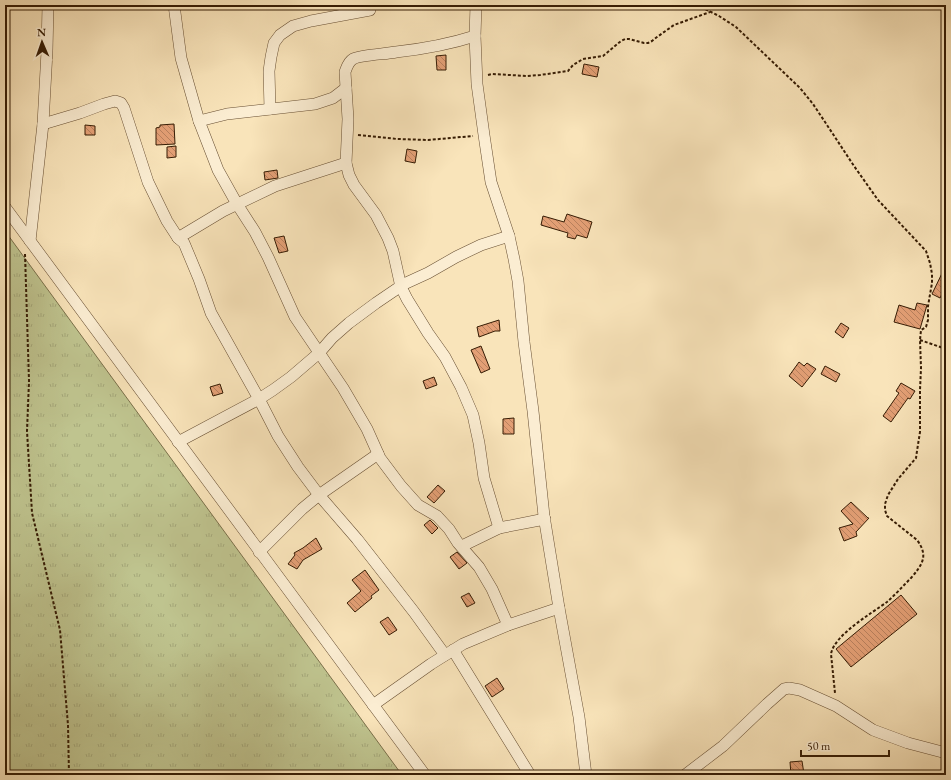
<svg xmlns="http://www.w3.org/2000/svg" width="951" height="780" font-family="'EB Garamond',serif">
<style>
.grass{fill:url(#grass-tufts);stroke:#7a704a}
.building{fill:url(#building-back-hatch);stroke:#361c04}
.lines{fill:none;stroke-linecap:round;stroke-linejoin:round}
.minor-casing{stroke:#674e32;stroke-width:12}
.path{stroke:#361c04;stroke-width:2;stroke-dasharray:3 2;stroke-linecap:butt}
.minor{stroke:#fbedd2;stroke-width:11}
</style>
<defs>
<pattern id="grass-tufts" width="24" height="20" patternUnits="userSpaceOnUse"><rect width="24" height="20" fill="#bfc48f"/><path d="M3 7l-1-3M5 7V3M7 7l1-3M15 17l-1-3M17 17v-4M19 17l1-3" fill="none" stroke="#a5a87a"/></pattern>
<pattern id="building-back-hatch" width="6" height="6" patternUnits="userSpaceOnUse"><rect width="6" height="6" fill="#e39f75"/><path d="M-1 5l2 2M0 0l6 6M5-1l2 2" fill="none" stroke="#b9815e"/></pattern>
</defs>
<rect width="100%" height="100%" fill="#f9e4ba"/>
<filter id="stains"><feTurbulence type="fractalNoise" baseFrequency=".005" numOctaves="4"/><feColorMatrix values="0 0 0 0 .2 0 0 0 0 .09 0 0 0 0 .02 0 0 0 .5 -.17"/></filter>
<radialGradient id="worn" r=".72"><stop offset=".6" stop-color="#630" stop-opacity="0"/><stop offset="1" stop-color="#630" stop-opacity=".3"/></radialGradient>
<!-- grass -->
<path class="grass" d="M5,231L402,775H5Z"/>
<!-- building -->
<g class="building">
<path d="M446,55V70H437L436,56Z"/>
<path d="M584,64L599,67L597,77L582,74Z"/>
<path d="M174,124L175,144L156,145V128L160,127V125Z"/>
<path d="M85,125L95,126V135H85Z"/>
<path d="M176,146V157L167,158V147Z"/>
<path d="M407,149L417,151L415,163L405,161Z"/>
<path d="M277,170L278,178L265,180L264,172Z"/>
<path d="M567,214L592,222L587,238L577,235L575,239L567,237L568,233L541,225L543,216L564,222Z"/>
<path d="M284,236L288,251L279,253L274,238Z"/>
<path d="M946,265V286L940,298L932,294Z"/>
<path d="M917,303L927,305L920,329L894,322L899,305L915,310Z"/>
<path d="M499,320L500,331H495L479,337L477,327Z"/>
<path d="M841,323L849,328L843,338L835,332Z"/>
<path d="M481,346L490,369L481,373L471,350Z"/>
<path d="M799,362L804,366L807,363L816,369L802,387L789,376Z"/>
<path d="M825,366L840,374L836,382L821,374Z"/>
<path d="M434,377L437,385L426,389L423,381Z"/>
<path d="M901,383L915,391L910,399L908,398L891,422L883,416L899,393L896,391Z"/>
<path d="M220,384L223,393L213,396L210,387Z"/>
<path d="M514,418V434H503V419Z"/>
<path d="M438,485L445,491L434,503L427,497Z"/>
<path d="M851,502L868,518H869L856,532L857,536L844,541L839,528L853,524L841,511Z"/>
<path d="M430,520L438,528L432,534L424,525Z"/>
<path d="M316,538L322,549L303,560L297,569L288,564L295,555L294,553L303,548Z"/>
<path d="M457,552L467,563L459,569L450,557Z"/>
<path d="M365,570L379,590L371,596L372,598L355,612L347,603L361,591L352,580Z"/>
<path d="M469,593L475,603L467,607L461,597Z"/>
<path d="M901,595L917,614L851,667L836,649Z"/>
<path d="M388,617L397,630L389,635L380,622Z"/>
<path d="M497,678L504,689L492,697L485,686Z"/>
<path d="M802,761L804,774L791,775L790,762Z"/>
</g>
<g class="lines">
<!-- minor casing -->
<g class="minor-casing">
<g id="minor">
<path d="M174,5L181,58L199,121L218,170L237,204L255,232L268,257L295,317L343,388L367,429L380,458L401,486L418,505L437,516L449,529L458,543L479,567L492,589L508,625"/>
<path d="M476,5L475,36L477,84L484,135L491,182L509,236L514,259L518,281L524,342L533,411L544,516L559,608L579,717L586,775"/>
<path d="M475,36C450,44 423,49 396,52C386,54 360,55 353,59C348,62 347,67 345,72L348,119L346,163L349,175L354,185L376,215L388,238L393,251L401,287L407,299L428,333L445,357L461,387L473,415L479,443L484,478L499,528"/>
<path d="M270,109L269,71L271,57L274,43L280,35L293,26L311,21L370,10"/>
<path d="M199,121L227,114L315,104L333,98L346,88"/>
<path d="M43,124L80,113L104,104L115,101L121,103L124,108L148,182L167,221L178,238L184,243L199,279L211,313L259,399L278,436L298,467L319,495L357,539L414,612L445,655"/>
<path d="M5,207L425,775"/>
<path d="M178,238L223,211L275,186L346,163"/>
<path d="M30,241L43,124L47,51L48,5"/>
<path d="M178,442L259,399L273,390L291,377L319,353L332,338L349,323L376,303L404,284L428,273L456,257L481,245L509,236"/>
<path d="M462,546L499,528L545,519"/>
<path d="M259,552L302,509L319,495L378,454"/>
<path d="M453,650L530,775"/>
<path d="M373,705L431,664L463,644L508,625L559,608"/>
<path d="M685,775L723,746L767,704L784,689L789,688L800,690L836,706L873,730L908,743L946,753"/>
</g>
</g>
<!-- path -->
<g class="path">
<path d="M691,5L703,8L719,16L736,27L800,88L813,104L825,122L854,166L878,200L926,251L930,263L932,274V283L928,306V320L926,327L921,330L920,340L921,368L920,390V432L917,451L916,458L898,479L888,495L885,504V510L887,516L917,540C929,556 922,565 911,578C903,586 895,595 887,602C872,613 834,635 831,654L835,693"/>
<path d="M942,5L946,8"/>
<path d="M5,7L8,5"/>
<path d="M488,75L492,74L527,76L540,75L568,71L573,65L583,59L603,56L621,41L625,39H629L644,43H648L652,41L657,37L674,25L710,12"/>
<path d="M358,135L397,139L428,140L473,136"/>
<path d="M25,254L29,381L27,431L32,513L60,630L68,725L69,775"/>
<path d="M920,340L946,349"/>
</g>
<!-- minor -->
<use href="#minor" class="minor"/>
</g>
<!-- margin -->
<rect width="951" height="780" fill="none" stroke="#f9e4ba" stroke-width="20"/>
<rect x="6" y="6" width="939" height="768" fill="none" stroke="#361c04" stroke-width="2"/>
<rect x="10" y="10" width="931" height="760" fill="none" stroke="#361c04"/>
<!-- north arrow -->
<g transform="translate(42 42) rotate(358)" stroke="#fbedd2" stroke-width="3" paint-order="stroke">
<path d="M0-3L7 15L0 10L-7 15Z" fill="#361c04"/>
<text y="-6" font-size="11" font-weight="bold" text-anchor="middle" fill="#361c04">N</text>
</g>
<!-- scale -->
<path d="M801 750v6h88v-6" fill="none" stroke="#361c04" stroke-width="2"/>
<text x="807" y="750" font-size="12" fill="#361c04" stroke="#fbedd2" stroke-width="3" paint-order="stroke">50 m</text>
<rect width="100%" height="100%" filter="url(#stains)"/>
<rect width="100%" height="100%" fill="url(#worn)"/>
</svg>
